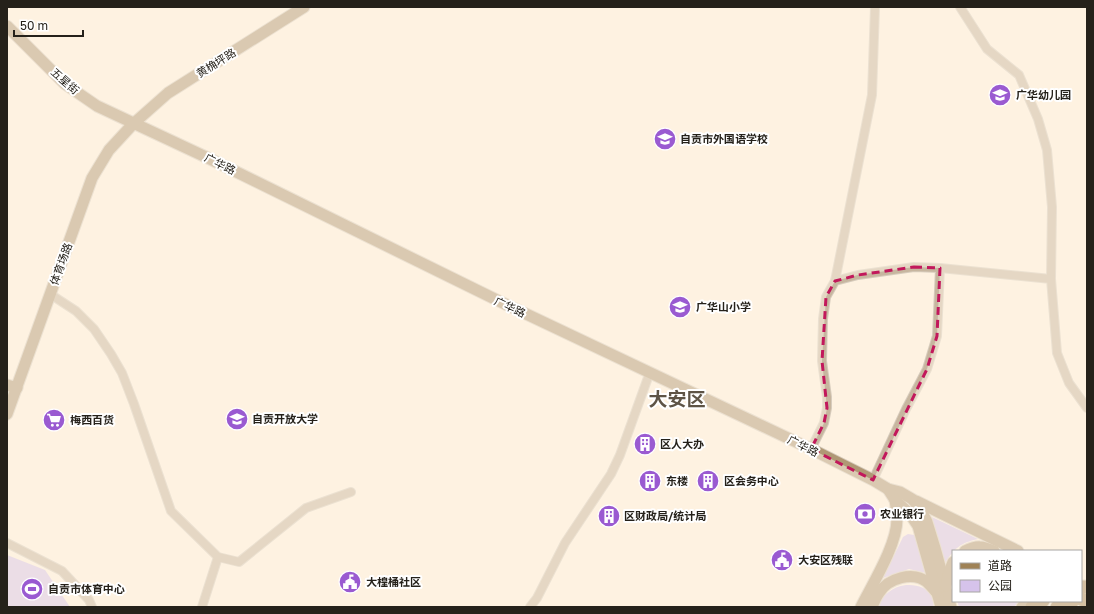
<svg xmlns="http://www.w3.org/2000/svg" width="1094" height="614" font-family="'Golos Text','Noto Sans SC',sans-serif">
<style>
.green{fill:#d6c3eb}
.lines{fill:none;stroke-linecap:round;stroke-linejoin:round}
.minor-casing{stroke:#d7ccbd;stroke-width:10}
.secondary-casing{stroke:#d7ccbd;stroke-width:13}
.primary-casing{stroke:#d7ccbd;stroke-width:15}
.minor{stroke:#c7b69f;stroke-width:8}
.secondary{stroke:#b09875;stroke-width:11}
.primary{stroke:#9f8256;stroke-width:13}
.marked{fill:none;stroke:#c2185b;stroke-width:3;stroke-dasharray:8 5;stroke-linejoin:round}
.labels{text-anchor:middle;stroke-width:4;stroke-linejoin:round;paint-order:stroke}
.street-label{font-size:11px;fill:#25211a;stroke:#fff}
.poi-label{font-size:11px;font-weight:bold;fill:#25211a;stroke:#fff;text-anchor:start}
.town-label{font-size:19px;font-weight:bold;fill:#5e5446;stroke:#fff}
</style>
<rect width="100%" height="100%" fill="#fef2e1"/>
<!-- green -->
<g class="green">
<path d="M932,517L978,539C960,543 955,548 945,563Z"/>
<path d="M908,534L914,535L916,537L926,573L909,569L883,578L903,537Z"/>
<path d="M7,555L45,570L70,607H7Z"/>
<path d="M906,585C914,585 926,586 930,594C933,598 933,603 934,607H876C884,595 891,587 906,585Z"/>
<path d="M957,601H1019L1014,607H959Z"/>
</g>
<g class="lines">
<!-- minor casing -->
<g class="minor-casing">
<g id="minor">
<path d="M960,7L987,49L1019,75L1038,119L1047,150L1052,207L1051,279"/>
<path d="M940,268L1051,279L1057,353L1069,383L1087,408"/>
<path d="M835,281L872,95L875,7"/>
<path d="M50,294L76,311L94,329L111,354L122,373L134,404L171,511L218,557L239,562L306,508L351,492"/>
<path d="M811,449L824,423L827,408V397L822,361L823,319L826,297L835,281L858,275L914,267L940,268L937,336L927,369L906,409L873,480"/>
<path d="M7,543L62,571L89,600L92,607"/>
<path d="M202,607L218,557"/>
<path d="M530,607L537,598L565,543L611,474L620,455L650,372"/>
</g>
</g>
<!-- secondary casing -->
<g class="secondary-casing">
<g id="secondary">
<path d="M7,26L65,84L97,106L208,158L505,304L811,449L873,480L888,489L900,492L912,499L920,508L927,522L935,548L951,607"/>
<path d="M7,385L17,388"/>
<path d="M7,414L92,178L109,150L133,124L168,93L304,7"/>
<path d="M888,489L895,500L910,514L918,526L941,607"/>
<path d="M916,501L1018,551"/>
<path d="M965,551C977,545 983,546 994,551"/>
<path d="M946,586L949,572L953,562"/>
<path d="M861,607C873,583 897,545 897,519C897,513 896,506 895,500"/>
<path d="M872,607C874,602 876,597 879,593C888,578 913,571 927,582C930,585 933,588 936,592"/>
<path d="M1022,607L1027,601"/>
</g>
</g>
<!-- primary casing -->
<g class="primary-casing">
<g id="primary">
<path d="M1081,587H1087"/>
<path d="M1081,599L1087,601"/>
<path d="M1032,607L1043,601"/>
<path d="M1057,607L1067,602L1073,601"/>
</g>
</g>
<!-- minor -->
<use href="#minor" class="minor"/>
<!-- secondary -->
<use href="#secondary" class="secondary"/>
<!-- primary -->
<use href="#primary" class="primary"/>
</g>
<!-- marked area -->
<path d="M0 0H1094V614H0ZM914,267L940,268L937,336L927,369L873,480L811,449L824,423L827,408L822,361L826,297L835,281L858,275Z" fill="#fef2e1" fill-opacity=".55" fill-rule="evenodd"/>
<path class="marked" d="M914,267L940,268L937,336L927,369L873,480L811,449L824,423L827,408L822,361L826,297L835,281L858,275Z"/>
<!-- icons -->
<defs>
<g id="school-disc" transform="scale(1.15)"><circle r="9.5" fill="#9a5ad1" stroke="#fff"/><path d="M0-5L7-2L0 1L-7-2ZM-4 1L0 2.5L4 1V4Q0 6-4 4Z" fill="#fff"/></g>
<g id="university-disc" transform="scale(1.15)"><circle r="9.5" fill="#9a5ad1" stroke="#fff"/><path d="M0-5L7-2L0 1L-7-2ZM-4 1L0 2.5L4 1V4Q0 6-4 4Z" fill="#fff"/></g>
<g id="supermarket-disc" transform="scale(1.15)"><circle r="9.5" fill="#9a5ad1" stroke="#fff"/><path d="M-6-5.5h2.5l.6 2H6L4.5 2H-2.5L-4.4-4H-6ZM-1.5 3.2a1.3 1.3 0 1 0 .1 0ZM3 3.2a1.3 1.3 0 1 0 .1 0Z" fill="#fff"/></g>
<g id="building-disc" transform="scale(1.15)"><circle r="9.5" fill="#9a5ad1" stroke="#fff"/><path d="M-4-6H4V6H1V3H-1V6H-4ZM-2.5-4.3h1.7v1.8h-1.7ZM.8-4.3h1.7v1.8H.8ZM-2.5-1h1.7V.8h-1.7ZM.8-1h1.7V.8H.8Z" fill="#fff"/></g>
<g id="bank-disc" transform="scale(1.15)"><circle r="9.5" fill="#9a5ad1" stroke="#fff"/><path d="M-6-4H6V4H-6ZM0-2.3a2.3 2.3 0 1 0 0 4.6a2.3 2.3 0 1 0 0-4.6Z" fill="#fff"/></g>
<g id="civic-disc" transform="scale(1.15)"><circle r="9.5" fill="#9a5ad1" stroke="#fff"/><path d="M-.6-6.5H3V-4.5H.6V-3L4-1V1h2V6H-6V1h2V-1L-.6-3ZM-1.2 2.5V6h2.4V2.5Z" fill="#fff"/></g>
<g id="stadium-disc" transform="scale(1.15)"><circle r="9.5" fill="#9a5ad1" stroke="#fff"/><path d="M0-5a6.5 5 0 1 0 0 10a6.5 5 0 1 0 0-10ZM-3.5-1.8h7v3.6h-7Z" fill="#fff"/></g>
</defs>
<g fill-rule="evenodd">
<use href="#school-disc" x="1000" y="95"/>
<use href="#school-disc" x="665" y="139"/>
<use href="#school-disc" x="680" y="307"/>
<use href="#university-disc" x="237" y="419"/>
<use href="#supermarket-disc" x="54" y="420"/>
<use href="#building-disc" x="645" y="444"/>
<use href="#building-disc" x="650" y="481"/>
<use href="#building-disc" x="708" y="481"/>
<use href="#bank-disc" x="865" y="514"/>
<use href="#building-disc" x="609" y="516"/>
<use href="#civic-disc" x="782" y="560"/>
<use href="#civic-disc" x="350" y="582"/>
<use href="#stadium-disc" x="32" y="589"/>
</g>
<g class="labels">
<!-- street labels -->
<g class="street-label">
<text transform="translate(216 63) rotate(-32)" y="4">黄桷坪路</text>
<text transform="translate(65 81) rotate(41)" y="4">五星街</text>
<text transform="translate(220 164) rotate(26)" y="4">广华路</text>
<text transform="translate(61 264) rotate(-70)" y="4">体育场路</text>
<text transform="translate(510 307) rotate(25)" y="4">广华路</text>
<text transform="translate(803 446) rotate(26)" y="4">广华路</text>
</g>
<!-- poi labels -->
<g class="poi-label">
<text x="1016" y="99">广华幼儿园</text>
<text x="680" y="143">自贡市外国语学校</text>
<text x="696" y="311">广华山小学</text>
<text x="252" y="423">自贡开放大学</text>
<text x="70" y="424">梅西百货</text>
<text x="660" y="448">区人大办</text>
<text x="666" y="485">东楼</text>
<text x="724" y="485">区会务中心</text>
<text x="880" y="518">农业银行</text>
<text x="624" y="520">区财政局/统计局</text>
<text x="798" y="564">大安区残联</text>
<text x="366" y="586">大楻桶社区</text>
<text x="48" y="593">自贡市体育中心</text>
</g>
<!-- town labels -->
<g class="town-label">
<text x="677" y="406">大安区</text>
</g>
</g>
<!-- border -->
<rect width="1094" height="614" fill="none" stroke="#25211a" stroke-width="16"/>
<!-- legend -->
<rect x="952" y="550" width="130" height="52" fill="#ffffff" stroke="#a8a6a3"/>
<rect x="960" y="563" width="20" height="6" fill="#9f8256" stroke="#a8a6a3"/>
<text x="988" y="570" font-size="12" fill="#25211a">道路</text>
<rect x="960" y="580" width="20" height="12" fill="#d6c3eb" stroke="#a8a6a3"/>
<text x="988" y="590" font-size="12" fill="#25211a">公园</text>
<!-- scale -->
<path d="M14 30v6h69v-6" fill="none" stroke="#25211a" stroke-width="2"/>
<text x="20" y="30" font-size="12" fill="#25211a" stroke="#ffffff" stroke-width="3" paint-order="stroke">50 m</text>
</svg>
